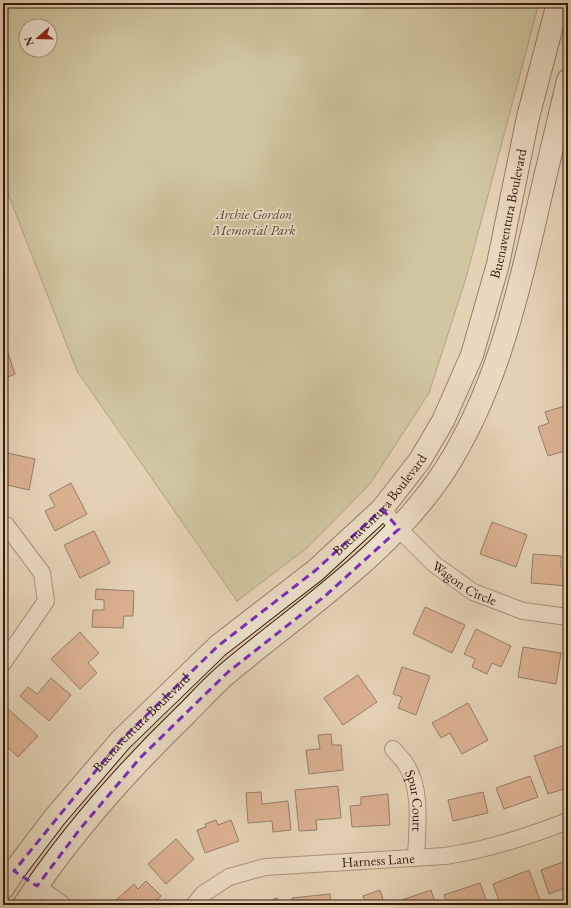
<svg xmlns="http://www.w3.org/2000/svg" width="571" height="908" font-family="'EB Garamond',serif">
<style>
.green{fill:#b9ba8a;stroke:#766a4b;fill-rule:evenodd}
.building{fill:#ce8867;stroke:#341a0c}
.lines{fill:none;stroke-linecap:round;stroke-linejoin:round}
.street-casing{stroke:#604836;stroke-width:18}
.secondary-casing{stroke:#341a0c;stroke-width:24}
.street{stroke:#ede2ce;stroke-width:16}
.secondary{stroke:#ede2ce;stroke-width:22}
.marked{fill:none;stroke:#7b2cbf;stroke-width:3;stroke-dasharray:8 5;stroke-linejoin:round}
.labels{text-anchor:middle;stroke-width:3.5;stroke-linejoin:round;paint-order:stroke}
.street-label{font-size:14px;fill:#341a0c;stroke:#ede2ce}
.park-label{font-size:14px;font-style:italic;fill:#5c4a32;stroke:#ede2ce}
</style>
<rect width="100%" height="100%" fill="#e4d2b4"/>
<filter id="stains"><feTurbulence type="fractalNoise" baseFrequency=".005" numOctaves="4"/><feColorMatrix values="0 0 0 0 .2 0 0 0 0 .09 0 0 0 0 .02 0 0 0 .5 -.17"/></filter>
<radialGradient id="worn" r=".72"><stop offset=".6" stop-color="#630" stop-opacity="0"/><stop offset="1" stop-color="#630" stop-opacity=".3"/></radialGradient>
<!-- green -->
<path class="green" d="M3,3H539L466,278L429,393L370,484L307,548L237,601L77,371L3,181ZM26,26H50V50H26Z"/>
<!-- building -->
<g class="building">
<path d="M7,350L15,374L3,379V351Z"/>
<path d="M568,405V450L548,456L538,427L549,423L545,412Z"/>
<path d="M3,452L35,459L29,490L3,484Z"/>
<path d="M71,483L87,514L55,531L45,511L55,506L49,495Z"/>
<path d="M492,522L527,535L516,567L480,554Z"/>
<path d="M94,531L110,563L80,578L64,545Z"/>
<path d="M533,554L561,556V568H568V586L531,583Z"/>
<path d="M96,589L134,591L133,616H124L123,628L92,627L93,610H104V600L95,599Z"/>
<path d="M425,607L465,625L452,653L413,634Z"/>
<path d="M476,629L511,646L501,667L492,663L487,674L472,667L475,659L464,654Z"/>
<path d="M80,632L99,653L88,663L97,673L80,689L51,659Z"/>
<path d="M523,647L561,653L556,684L518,677Z"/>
<path d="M402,667L430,676L416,715L398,708L402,697L393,694Z"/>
<path d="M358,675L377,702L343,725L324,698Z"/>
<path d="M51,678L71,695L49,721L20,696L28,687L37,694Z"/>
<path d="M468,703L488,740L462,754L450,733L441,738L432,723Z"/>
<path d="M6,707L38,736L18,757L3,743V711Z"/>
<path d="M331,734L332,745H341L343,770L309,774L306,750L320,749L318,735Z"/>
<path d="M568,744V776L563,778L567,788L548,794L534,756Z"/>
<path d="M530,776L538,797L504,809L496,788Z"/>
<path d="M338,786L341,818L316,820L317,830L299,831L295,790Z"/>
<path d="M261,792L262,804L288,801L291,830L273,832L272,821L248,823L246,793Z"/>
<path d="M483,792L488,813L453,821L448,800Z"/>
<path d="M388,794L390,825L352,827L350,806L361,805V797Z"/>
<path d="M216,820L218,825L231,820L239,841L205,853L197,830L206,827L205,824Z"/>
<path d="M176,839L194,859L166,884L148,864Z"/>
<path d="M568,860V887L549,894L541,870Z"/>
<path d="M529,870L540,900L527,905H512L510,900L500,904L493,884Z"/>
<path d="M146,881L161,896L152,905H117L114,902L134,884L138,889Z"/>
<path d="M480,883L488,905H447L444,895Z"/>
<path d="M380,890L385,905H366L363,896Z"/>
<path d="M431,890L436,905H394L393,903Z"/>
<path d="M330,894L331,905H293L292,898Z"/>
<path d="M277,898L280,905H259Z"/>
</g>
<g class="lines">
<!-- street casing -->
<g class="street-casing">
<g id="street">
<path id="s1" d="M382,509L399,529L434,564L473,592L523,611L568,617"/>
<path d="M3,663L46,601L42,573L6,525"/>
<path id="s2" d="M393,749C397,754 402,758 405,763C423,789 417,828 416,858"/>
<path d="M37,886L63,905"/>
<path id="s3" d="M194,905L203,894L229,877L265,867L445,856C488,850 527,837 568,821"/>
</g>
</g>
<!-- secondary casing -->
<g class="secondary-casing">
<g id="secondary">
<path id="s4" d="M3,888L14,871L55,817L121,740L218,646L316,570L382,509L420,460L443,421L472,355L498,264L528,117L558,3"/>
<path d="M24,905C70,835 126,772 186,714C200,700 214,684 230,671C304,609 388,555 443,473C492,398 514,311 534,225C545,176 557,128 568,80"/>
</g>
</g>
<!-- street -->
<use href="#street" class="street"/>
<!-- secondary -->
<use href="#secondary" class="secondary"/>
</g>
<!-- marked area -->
<path d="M0 0H571V908H0ZM382,509L399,529L325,596L228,672L140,758L80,829L37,886L14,871L121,740L218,646L316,570Z" fill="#e4d2b4" fill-opacity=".55" fill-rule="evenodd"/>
<path class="marked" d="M382,509L399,529L325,596L228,672L140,758L80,829L37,886L14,871L121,740L218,646L316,570Z"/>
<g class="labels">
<!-- street labels -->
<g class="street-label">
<text dy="5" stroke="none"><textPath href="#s4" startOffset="864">Buenaventura Boulevard</textPath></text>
<text dy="5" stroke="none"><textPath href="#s4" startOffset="540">Buenaventura Boulevard</textPath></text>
<text dy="5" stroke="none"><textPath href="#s1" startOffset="112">Wagon Circle</textPath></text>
<text dy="5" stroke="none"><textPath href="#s4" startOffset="216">Buenaventura Boulevard</textPath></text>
<text dy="5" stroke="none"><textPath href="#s2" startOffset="58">Spur Court</textPath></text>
<text dy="5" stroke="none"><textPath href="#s3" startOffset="196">Harness Lane</textPath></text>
</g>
<!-- park labels -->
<g class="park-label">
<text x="254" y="219">Archie Gordon<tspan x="254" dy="16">Memorial Park</tspan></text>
</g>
</g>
<!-- margin -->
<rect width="571" height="908" fill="none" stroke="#e4d2b4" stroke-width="16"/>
<rect x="4" y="4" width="563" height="900" fill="none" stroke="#341a0c" stroke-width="2"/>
<rect x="8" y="8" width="555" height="892" fill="none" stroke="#341a0c"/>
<!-- north arrow -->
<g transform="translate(38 38) rotate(250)"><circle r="19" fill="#ede2ce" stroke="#a39280"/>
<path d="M0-3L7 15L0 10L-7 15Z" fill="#8f2418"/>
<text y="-6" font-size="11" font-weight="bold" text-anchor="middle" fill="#341a0c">N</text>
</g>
<rect width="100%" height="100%" filter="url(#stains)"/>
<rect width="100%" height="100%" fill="url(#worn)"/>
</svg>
